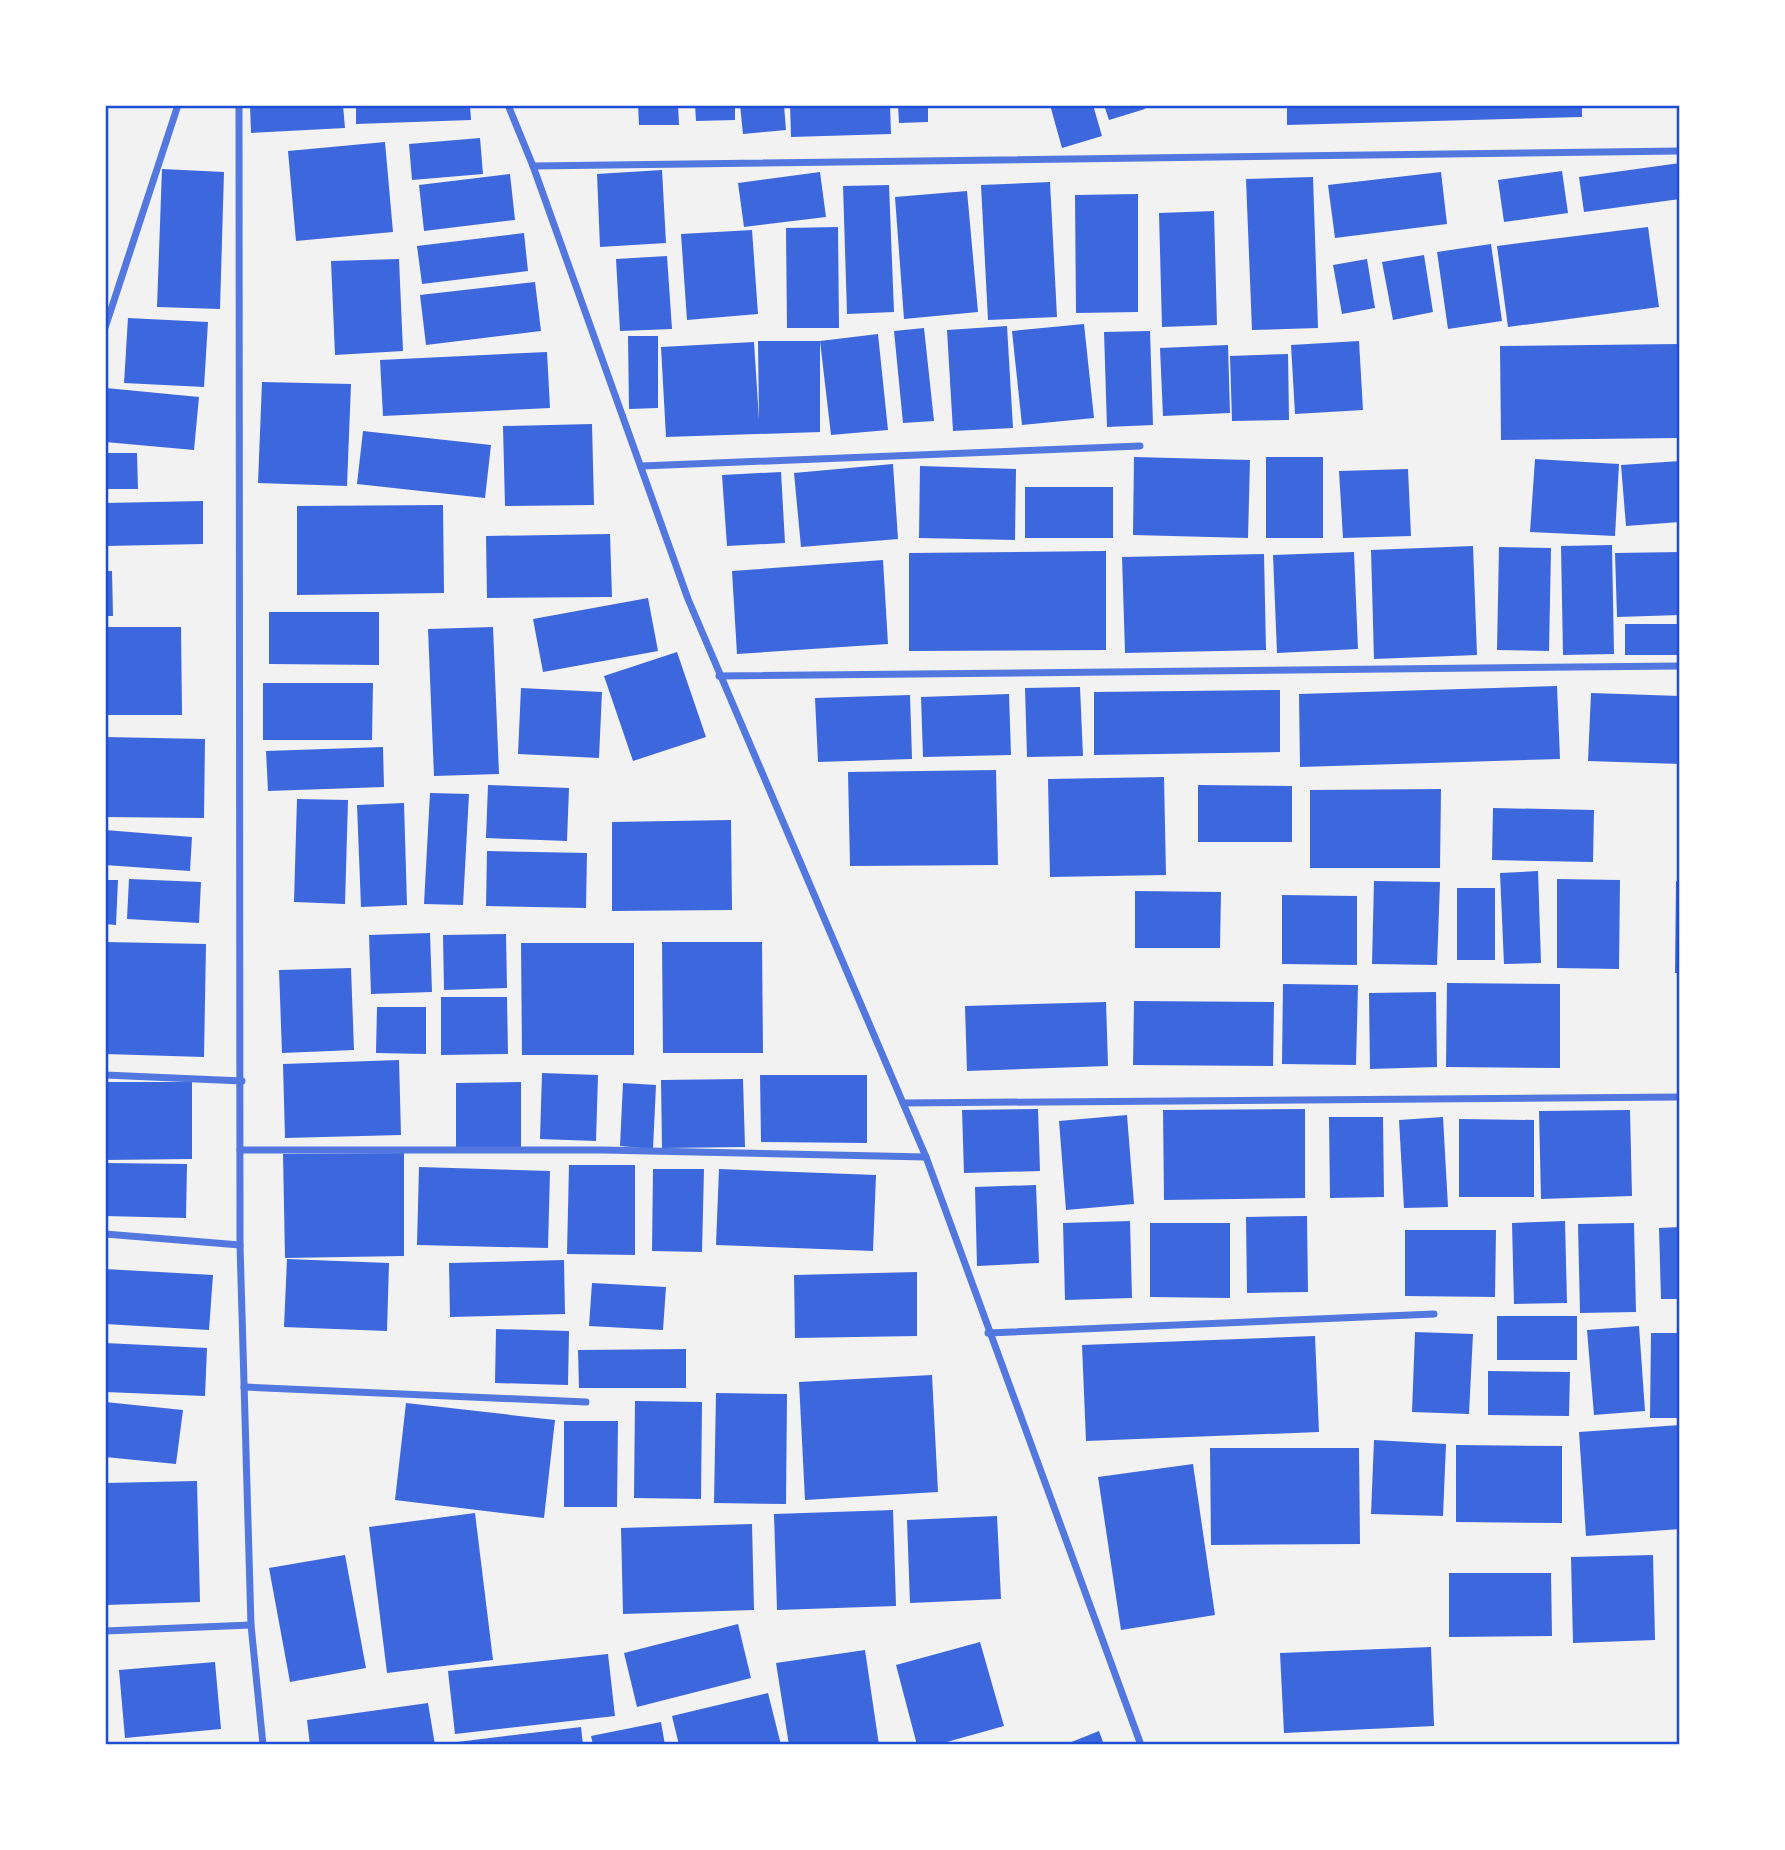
<svg xmlns="http://www.w3.org/2000/svg" width="1785" height="1850" font-family="'Noto Serif',serif">
<style>
.building{fill:#3d67dc}
.lines{fill:none;stroke-linecap:round;stroke-linejoin:round}
.minor{stroke:#5277de;stroke-width:7}
.neatline{fill:none;stroke:#1d4ed8;stroke-width:2.5}
</style>
<rect width="100%" height="100%" fill="#f2f2f2"/>
<!-- building -->
<g class="building">
<path d="M250,105H343L345,128L251,133Z"/>
<path d="M356,105H470L471,120L356,124Z"/>
<path d="M638,105H678L679,125H639Z"/>
<path d="M695,105H735V120L696,121Z"/>
<path d="M740,105H784L786,130L743,134Z"/>
<path d="M790,105H890L891,134L791,137Z"/>
<path d="M898,105H928V122L899,123Z"/>
<path d="M1050,105H1093L1102,136L1062,148Z"/>
<path d="M1104,105H1143L1145,109L1109,120Z"/>
<path d="M1287,105H1582V117L1287,125Z"/>
<path d="M480,138L483,174L412,180L409,144Z"/>
<path d="M385,142L393,232L296,241L288,151Z"/>
<path d="M1680,163V199L1584,212L1579,177Z"/>
<path d="M162,169L224,172L220,309L157,307Z"/>
<path d="M662,170L666,243L600,247L597,174Z"/>
<path d="M1562,171L1568,213L1504,222L1498,180Z"/>
<path d="M820,172L826,217L744,227L738,183Z"/>
<path d="M1441,172L1447,224L1335,238L1328,185Z"/>
<path d="M510,174L515,220L424,231L419,185Z"/>
<path d="M1313,177L1318,328L1252,330L1246,179Z"/>
<path d="M1050,182L1057,317L988,320L981,185Z"/>
<path d="M889,185L894,312L847,314L843,186Z"/>
<path d="M967,191L978,312L904,319L895,197Z"/>
<path d="M1138,194V312L1076,313L1075,195Z"/>
<path d="M1214,211L1217,325L1162,327L1159,213Z"/>
<path d="M838,227L839,328H787L786,228Z"/>
<path d="M1648,227L1659,307L1508,327L1497,246Z"/>
<path d="M752,230L758,314L687,320L681,234Z"/>
<path d="M524,233L528,271L422,284L417,246Z"/>
<path d="M1491,244L1502,321L1448,329L1437,252Z"/>
<path d="M1424,255L1433,312L1393,320L1382,262Z"/>
<path d="M667,256L672,329L620,331L616,259Z"/>
<path d="M399,259L403,351L335,355L331,261Z"/>
<path d="M1367,259L1375,308L1342,314L1333,265Z"/>
<path d="M535,282L541,331L426,345L420,295Z"/>
<path d="M128,318L208,322L204,387L124,383Z"/>
<path d="M1084,324L1094,418L1022,425L1012,331Z"/>
<path d="M1007,326L1013,428L953,431L947,330Z"/>
<path d="M924,328L934,421L903,423L894,331Z"/>
<path d="M1150,331L1153,425L1107,427L1104,332Z"/>
<path d="M878,334L888,430L831,435L820,341V432L666,437L661,347L754,342L759,420L758,341H820Z"/>
<path d="M628,336H658V408L629,409Z"/>
<path d="M1359,341L1363,410L1295,414L1291,345Z"/>
<path d="M1679,344L1680,438L1501,440L1500,346Z"/>
<path d="M1228,345L1230,413L1163,416L1160,348Z"/>
<path d="M547,352L550,408L383,416L380,360Z"/>
<path d="M1288,354L1289,420L1232,421L1230,356Z"/>
<path d="M262,382L351,384L347,486L258,483Z"/>
<path d="M106,388L199,397L194,450L105,442Z"/>
<path d="M592,424L594,505L505,506L503,426Z"/>
<path d="M363,431L491,445L485,498L357,484Z"/>
<path d="M105,453H137L138,489H105Z"/>
<path d="M1134,457L1250,460L1248,538L1133,535Z"/>
<rect x="1266" y="457" width="57" height="81"/>
<path d="M1535,459L1619,464L1615,536L1530,532Z"/>
<path d="M1680,461V522L1626,526L1621,465Z"/>
<path d="M893,464L898,539L801,547L794,473Z"/>
<path d="M920,466L1016,469L1015,540L919,538Z"/>
<path d="M1408,469L1411,536L1343,538L1339,471Z"/>
<path d="M781,472L785,543L727,546L722,475Z"/>
<rect x="1025" y="487" width="88" height="51"/>
<path d="M203,501V544L105,546V503Z"/>
<path d="M443,505L444,593L297,595V506Z"/>
<path d="M610,534L612,597L487,598L486,536Z"/>
<path d="M1612,545L1614,654L1563,655L1561,546Z"/>
<path d="M1473,546L1477,655L1374,659L1371,550Z"/>
<path d="M1499,547L1551,548L1549,651L1497,650Z"/>
<path d="M1106,551V650L909,651V553Z"/>
<path d="M1354,552L1358,649L1277,653L1273,555Z"/>
<path d="M1680,552V615L1617,617L1615,553Z"/>
<path d="M1264,554L1266,650L1125,653L1122,557Z"/>
<path d="M883,560L888,644L737,654L732,571Z"/>
<path d="M105,571H112L113,616H105Z"/>
<path d="M648,598L658,651L543,672L533,619Z"/>
<path d="M269,612H379V665L269,664Z"/>
<rect x="1625" y="624" width="55" height="31"/>
<path d="M105,627H181L182,715H105Z"/>
<path d="M493,627L499,774L434,776L428,629Z"/>
<path d="M677,652L706,737L633,761L604,676Z"/>
<path d="M263,683H373L372,740H263Z"/>
<path d="M1557,686L1560,759L1300,767L1299,694Z"/>
<path d="M1080,687L1083,756L1027,757L1025,688Z"/>
<path d="M521,688L602,692L599,758L518,754Z"/>
<path d="M1280,690V752L1094,755V692Z"/>
<path d="M1591,693L1680,696V764L1588,761Z"/>
<path d="M1009,694L1011,755L923,757L921,697Z"/>
<path d="M910,695L912,759L818,762L815,698Z"/>
<path d="M105,737L205,739L204,818L105,817Z"/>
<path d="M383,747L384,787L268,791L266,751Z"/>
<path d="M996,770L998,865L850,866L848,772Z"/>
<path d="M1164,777L1166,875L1050,877L1048,779Z"/>
<path d="M488,785L569,788L567,841L486,838Z"/>
<path d="M1198,785L1292,786V842H1198Z"/>
<path d="M1441,789L1440,868H1310V790Z"/>
<path d="M430,793L469,794L463,905L424,904Z"/>
<path d="M297,799L348,800L345,904L294,902Z"/>
<path d="M404,803L407,905L361,907L357,805Z"/>
<path d="M1493,808L1594,810L1593,862L1492,860Z"/>
<path d="M731,820L732,910L612,911V822Z"/>
<path d="M105,830L192,837L190,871L105,865Z"/>
<path d="M487,851L587,853L586,908L486,906Z"/>
<path d="M1538,871L1541,963L1504,964L1500,873Z"/>
<path d="M129,879L201,882L199,923L127,919Z"/>
<path d="M1557,879L1620,880L1619,969L1557,968Z"/>
<path d="M105,880H118L116,925L105,924Z"/>
<path d="M1374,881L1440,882L1437,965L1372,964Z"/>
<path d="M1676,881H1680V973H1675Z"/>
<rect x="1457" y="888" width="38" height="72"/>
<path d="M1135,891L1221,892L1220,948H1135Z"/>
<path d="M1282,895L1357,896V965L1282,964Z"/>
<path d="M430,933L432,992L371,994L369,935Z"/>
<path d="M506,934L507,988L444,990L443,935Z"/>
<path d="M105,942L206,944L204,1057L105,1054Z"/>
<path d="M662,942H762L763,1053H663Z"/>
<path d="M521,943H634V1055H522Z"/>
<path d="M351,968L354,1050L282,1053L279,970Z"/>
<path d="M1447,983L1560,984V1068L1446,1067Z"/>
<path d="M1283,984L1358,985L1356,1065L1282,1064Z"/>
<path d="M1436,992L1437,1067L1370,1069L1369,993Z"/>
<path d="M441,997H507L508,1054L441,1055Z"/>
<path d="M1134,1001L1274,1002L1273,1066L1133,1065Z"/>
<path d="M1106,1002L1108,1066L967,1071L965,1006Z"/>
<path d="M377,1007H426V1054L376,1053Z"/>
<path d="M399,1060L401,1135L285,1138L283,1064Z"/>
<path d="M542,1073L598,1075L596,1141L540,1139Z"/>
<path d="M760,1075H867V1143L761,1142Z"/>
<path d="M743,1079L745,1147L662,1148L661,1080Z"/>
<path d="M105,1082H192V1159L105,1160Z"/>
<path d="M521,1082V1147H456V1083Z"/>
<path d="M623,1083L656,1085L653,1149L620,1146Z"/>
<path d="M1038,1109L1040,1171L964,1173L962,1110Z"/>
<path d="M1305,1109V1198L1164,1200L1163,1110Z"/>
<path d="M1630,1110L1632,1196L1541,1199L1539,1111Z"/>
<path d="M1680,1114V1135H1678L1677,1115Z"/>
<path d="M1127,1115L1134,1204L1066,1210L1059,1121Z"/>
<path d="M1329,1117H1383L1384,1197L1330,1198Z"/>
<path d="M1443,1117L1448,1207L1404,1208L1399,1120Z"/>
<path d="M1459,1119L1534,1120V1197H1459Z"/>
<path d="M404,1153V1256L285,1258L283,1154Z"/>
<path d="M105,1163L187,1164L186,1218L105,1216Z"/>
<path d="M569,1165H635V1255L567,1254Z"/>
<path d="M419,1167L550,1171L548,1248L417,1245Z"/>
<path d="M653,1169H704L702,1252L652,1251Z"/>
<path d="M719,1169L876,1175L873,1251L716,1245Z"/>
<path d="M1036,1185L1039,1263L977,1266L975,1187Z"/>
<path d="M1307,1216L1308,1292L1247,1293L1246,1217Z"/>
<path d="M1130,1221L1132,1298L1065,1300L1063,1223Z"/>
<path d="M1565,1221L1567,1303L1514,1304L1512,1223Z"/>
<path d="M1150,1223H1230V1298L1150,1297Z"/>
<path d="M1634,1223L1636,1312L1580,1313L1578,1224Z"/>
<path d="M1680,1227V1299H1661L1659,1228Z"/>
<path d="M1405,1230H1496L1495,1297L1405,1296Z"/>
<path d="M287,1259L389,1263L387,1331L284,1327Z"/>
<path d="M564,1260L565,1314L450,1317L449,1263Z"/>
<path d="M105,1269L213,1275L209,1330L105,1324Z"/>
<path d="M917,1272V1336L795,1338L794,1275Z"/>
<path d="M592,1283L666,1287L663,1330L589,1326Z"/>
<rect x="1497" y="1316" width="80" height="44"/>
<path d="M1639,1326L1645,1411L1594,1415L1587,1330Z"/>
<path d="M496,1329L569,1331L568,1385L495,1383Z"/>
<path d="M1415,1332L1473,1334L1469,1414L1412,1412Z"/>
<path d="M1651,1333H1680V1418H1650Z"/>
<path d="M1315,1336L1319,1432L1086,1441L1082,1345Z"/>
<path d="M105,1343L207,1348L205,1396L105,1392Z"/>
<path d="M686,1349V1388H579L578,1350Z"/>
<path d="M1488,1371L1570,1372L1569,1416L1488,1415Z"/>
<path d="M932,1375L938,1492L805,1500L799,1382Z"/>
<path d="M716,1393L787,1394L786,1504L714,1503Z"/>
<path d="M635,1401L702,1402L701,1499L634,1498Z"/>
<path d="M105,1402L183,1410L176,1464L105,1457Z"/>
<path d="M406,1403L555,1420L544,1518L395,1500Z"/>
<path d="M564,1421H618L617,1507H564Z"/>
<path d="M1680,1425V1529L1586,1536L1579,1432Z"/>
<path d="M1374,1440L1446,1444L1443,1516L1371,1514Z"/>
<path d="M1456,1445L1562,1446V1523L1456,1522Z"/>
<path d="M1210,1448H1359L1360,1544L1211,1545Z"/>
<path d="M1193,1464L1215,1615L1121,1630L1098,1477Z"/>
<path d="M197,1481L200,1602L105,1605V1483Z"/>
<path d="M893,1510L896,1606L777,1610L774,1514Z"/>
<path d="M475,1513L493,1660L387,1673L369,1527Z"/>
<path d="M997,1516L1001,1599L910,1603L907,1520Z"/>
<path d="M752,1524L754,1610L623,1614L621,1528Z"/>
<path d="M345,1555L366,1668L290,1682L269,1568Z"/>
<path d="M1653,1555L1655,1640L1573,1643L1571,1557Z"/>
<path d="M1449,1573H1551L1552,1636L1449,1637Z"/>
<path d="M738,1624L751,1678L637,1707L624,1653Z"/>
<path d="M980,1642L1004,1726L936,1745H917L896,1665Z"/>
<path d="M1431,1647L1434,1726L1284,1733L1280,1653Z"/>
<path d="M865,1650L879,1745H789L776,1663Z"/>
<path d="M608,1654L615,1716L455,1734L448,1671Z"/>
<path d="M215,1662L221,1729L125,1738L119,1670Z"/>
<path d="M768,1693L781,1745H679L672,1716Z"/>
<path d="M428,1703L435,1745H310L307,1720Z"/>
<path d="M661,1722L665,1745H593L591,1736Z"/>
<path d="M581,1727L583,1745H449V1743Z"/>
<path d="M1099,1731L1104,1745H1064Z"/>
</g>
<g class="lines">
<!-- minor -->
<g class="minor">
<path d="M239,105L240,1245L251,1625L263,1745"/>
<path d="M508,105L533,166L688,599L926,1157L1141,1745"/>
<path d="M533,166L1680,151"/>
<path d="M105,328L178,105"/>
<path d="M642,466L1140,446"/>
<path d="M719,676L1680,666"/>
<path d="M105,1075L242,1081"/>
<path d="M903,1103L1680,1097"/>
<path d="M240,1150H603L926,1157"/>
<path d="M105,1234L240,1245"/>
<path d="M988,1333L1434,1314"/>
<path d="M244,1387L586,1402"/>
<path d="M105,1631L251,1625"/>
</g>
</g>
<!-- border -->
<rect width="1785" height="1850" fill="none" stroke="#ffffff" stroke-width="214"/>
<rect x="107" y="107" width="1571" height="1636" class="neatline"/>
</svg>
